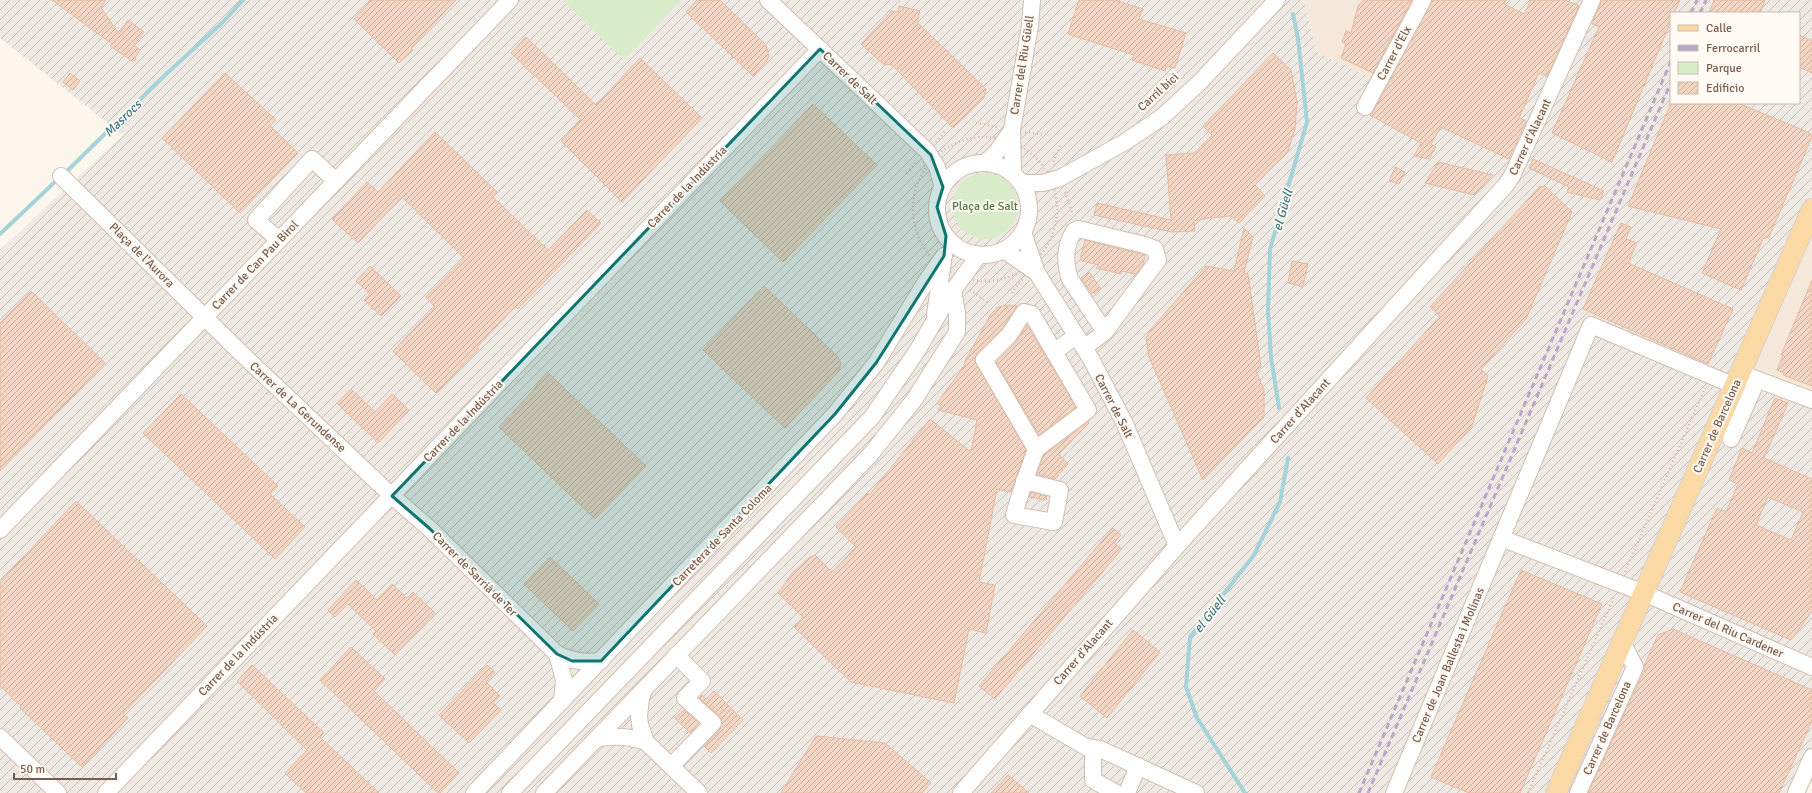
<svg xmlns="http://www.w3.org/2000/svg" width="1812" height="793" font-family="Signika,sans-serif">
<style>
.residential{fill:#f5e8da}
.industrial{fill:url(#industrial-furrows);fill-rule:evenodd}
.green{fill:#d8ecc9}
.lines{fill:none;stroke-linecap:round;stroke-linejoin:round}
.stream{stroke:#a5d3da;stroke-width:4}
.building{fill:url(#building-hatch);stroke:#e6bba3;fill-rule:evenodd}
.minor-casing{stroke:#d1beb0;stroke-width:18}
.major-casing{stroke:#dad1cd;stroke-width:22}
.path{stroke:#d9b8a5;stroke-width:2.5;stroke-dasharray:1 3;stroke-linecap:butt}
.minor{stroke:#fff;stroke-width:16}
.major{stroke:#fbd9a5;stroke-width:20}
.rail{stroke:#b9a8c9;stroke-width:3;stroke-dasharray:6 4;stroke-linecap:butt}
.marked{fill:#0f766e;fill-opacity:0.2;stroke:#0f766e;stroke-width:3;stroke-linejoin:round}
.labels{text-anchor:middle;stroke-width:4;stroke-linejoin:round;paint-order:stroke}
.street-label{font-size:12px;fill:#7a5c4d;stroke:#fffaf3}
.park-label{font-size:12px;fill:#537a41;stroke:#fffaf3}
.water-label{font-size:13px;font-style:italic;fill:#437c86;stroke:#fffaf3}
</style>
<defs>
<pattern id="industrial-furrows" width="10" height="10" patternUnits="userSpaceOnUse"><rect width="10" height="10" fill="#efe9e4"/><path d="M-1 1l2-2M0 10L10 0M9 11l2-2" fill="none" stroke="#c7c0bb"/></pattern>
<pattern id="building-hatch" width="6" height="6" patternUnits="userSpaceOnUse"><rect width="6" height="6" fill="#f3d5c3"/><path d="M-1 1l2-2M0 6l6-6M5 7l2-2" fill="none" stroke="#cab0a1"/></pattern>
</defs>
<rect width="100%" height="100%" fill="#fdf6ec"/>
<!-- residential -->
<g class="residential">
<path d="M1304,0H1420L1377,82L1317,52Z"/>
<path d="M1812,209V401L1740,373Z"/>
</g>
<!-- industrial -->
<path class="industrial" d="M0,0H1304L1317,52L1377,81L1420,0H1812V209L1740,373L1812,401V770L1802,793H0V250L123,135L0,38ZM1671,13H1799V103H1671Z"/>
<!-- green -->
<g class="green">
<path d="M562,0H681L624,60Z"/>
<circle cx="985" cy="206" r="33"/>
</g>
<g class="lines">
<!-- stream -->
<g class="stream">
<path d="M64,174L163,77L224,21L243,0"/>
<path d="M0,234L59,178"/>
<path d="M1279,408L1271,357L1268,311L1270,249L1307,122L1298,39L1293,14"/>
<path d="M1245,793L1197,718L1186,687L1190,637L1254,555L1280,502L1288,458"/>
</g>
</g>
<!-- building -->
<g class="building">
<path d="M52,0H106L101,8L119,34L128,20L144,32L134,45L140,50L135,58L136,60L132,61L110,46L112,44Z"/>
<path d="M371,0H456L411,48L413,50L399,63L354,19Z"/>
<path d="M697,0H720L766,45L769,56L767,61L753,76L686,12Z"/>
<path d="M1079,0H1115L1143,9L1139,19L1186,33L1175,68L1166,66L1165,71L1132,60L1134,55L1068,34Z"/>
<path d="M1364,0H1412L1373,73L1341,58L1346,44L1342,42L1346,31L1351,33L1358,6Z"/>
<path d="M1432,0H1506L1504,4L1524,14L1531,0H1565L1579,6L1547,77L1539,73L1519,118L1526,121L1509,159L1441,127L1431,144L1436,147L1429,159L1414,156L1421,143L1370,115L1373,112Z"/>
<path d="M1602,0H1680L1674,13H1671V21L1612,162L1552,133L1599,27L1592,23Z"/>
<path d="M1714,0H1765L1760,13H1709Z"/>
<path d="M899,6L920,11L917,22L986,89L984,98L953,128L892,65L883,64L861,44L892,11L898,12Z"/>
<path d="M1799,35L1812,41V73L1799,67Z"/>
<path d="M526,37L596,105L640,58L702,118L622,202L561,141L581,120L511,53Z"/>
<path d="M1273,53L1291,70L1297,102L1295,129L1288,151L1255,185L1265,196L1239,223L1231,216L1209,218L1194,221L1195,231L1172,232L1094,215L1097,203L1171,220L1166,155L1194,153L1212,135L1203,126Z"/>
<path d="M70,73L80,81L73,90L63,82Z"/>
<path d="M225,73L276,120L270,126L298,153L240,213L162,138Z"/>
<path d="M1671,103H1738L1810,133L1812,137L1769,237L1763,239L1741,290L1702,273L1721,229L1628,206Z"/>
<path d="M813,104L877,165L783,262L720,201Z"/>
<path d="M435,132L497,192L492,196L548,250L587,210L601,223L518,309L515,307L477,347L479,349L436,393L393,351L435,307L426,297L464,258L402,197L358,243L332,219L367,182L378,192Z"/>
<path d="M1533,159L1604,191L1600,200L1567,192L1569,187L1529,168Z"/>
<path d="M1438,162L1493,175L1474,195L1425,183Z"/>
<path d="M1395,167L1405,172L1399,184L1389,181Z"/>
<path d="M1540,186L1546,187L1572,212L1526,319L1481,369L1488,376L1472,426L1438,464L1366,398L1440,316L1430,307Z"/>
<path d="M1621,223L1631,227L1626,239L1637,243L1628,263L1733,309L1708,364L1583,309Z"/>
<path d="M1244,228L1253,237L1244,273L1248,274L1261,367L1256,371L1264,390V417L1203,480L1149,357L1146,338L1152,328L1206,266L1234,271Z"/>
<path d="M1085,240L1145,255L1143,265L1136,274L1122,271L1121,274L1096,268L1099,265L1082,261V260L1080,259Z"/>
<path d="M1292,261L1308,264L1303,287L1288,283Z"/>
<path d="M370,266L401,296L381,316L364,300L370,294L356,281Z"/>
<path d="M1089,272L1101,289L1092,294L1081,278Z"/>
<path d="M1812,280V386L1783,375L1784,373L1777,370L1783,355H1781Z"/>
<path d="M764,286L838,357L841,364L839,371L785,428L703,350Z"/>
<path d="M31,291L105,363L0,471V323Z"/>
<path d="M1009,305L1017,306L1002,329L977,353L975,361L1026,450L1011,492L997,489L979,582L995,585L986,633L969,629L954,703L851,682L794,627L804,618L778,593L793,572L809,558L815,555L832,572L856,547L836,527L868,493L869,495L930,419L971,452L977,420L938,410L941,406L937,403L965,365L964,363L991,314L998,307Z"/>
<path d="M1027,325L1076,407L1039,435L996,362L1016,342Z"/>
<path d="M547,372L646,466L595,519L499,427L531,393Z"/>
<path d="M351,389L375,412L392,394L409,410L378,443L337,403Z"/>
<path d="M181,394L278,486L270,494L305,527L275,559L143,433Z"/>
<path d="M1775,398L1788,403L1764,458L1812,479V611L1791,640L1680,592L1717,508L1726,512L1738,484L1729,480L1742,448L1752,453ZM1768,497L1803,512L1791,540L1756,525Z"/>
<path d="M1088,422L1089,423L1059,454L1068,464L1055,479L1037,474L1044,455Z"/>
<path d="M1031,492L1047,496L1046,500L1029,497Z"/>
<path d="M76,501L207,626L123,714L128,718L82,767L20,708L21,706L0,686V582Z"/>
<path d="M1113,528L1121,535L1114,543L1122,549L995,699L979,686Z"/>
<path d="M550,557L599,604L573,631L524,584Z"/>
<path d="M1521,570L1602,604L1520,793H1469L1431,777Z"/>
<path d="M356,580L377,600L392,584L407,598L413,592L435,613L395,655L373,634L376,631L348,604L335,617L328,610Z"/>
<path d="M1673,629L1812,690V721L1779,793H1588L1644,671V666L1658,635Z"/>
<path d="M1133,630L1160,652L1107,718L1080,696Z"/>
<path d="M351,647L385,679L374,691L459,773L440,793H438L320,680Z"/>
<path d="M252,665L324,733L320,737L379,793H306L285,773L307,750L237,681Z"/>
<path d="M487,665L495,672L486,682L500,696L493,703L501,710L469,743L439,715Z"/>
<path d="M714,691L743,720L711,753L704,746L720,729L722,721L719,716L699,698L702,695L706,699Z"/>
<path d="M684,710L699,723L690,733L675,718Z"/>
<path d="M816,736L885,743L931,783L922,793H781Z"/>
<path d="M1008,775L1029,793H991Z"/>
</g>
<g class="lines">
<!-- minor casing -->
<g class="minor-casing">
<g id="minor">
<path d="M768,0L927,151L937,167L943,187"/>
<path d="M1365,107L1423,0"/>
<path d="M986,162L996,153L1012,130"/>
<circle cx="983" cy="209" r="46"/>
<path d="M1013,173L1012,130L1030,26L1032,0"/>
<path d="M61,176L244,356L392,496L429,528L557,654C572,661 584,663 601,661"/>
<path d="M1022,183H1043L1060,178L1125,142L1162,117L1199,83L1277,0"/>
<path d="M1023,232L1037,273L1091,359L1124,422L1177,546"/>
<path d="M279,240L256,220L312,159L336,181"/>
<path d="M1004,250L1037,273"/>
<path d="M1024,312L1032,314L1088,410L1036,449L984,360L1009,335Z"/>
<path d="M935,314L943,262"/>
<path d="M1084,348L1105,332L1158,260L1155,249L1145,245L1078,229L1074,231C1065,245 1064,263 1070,279L1105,332"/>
<path d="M1054,352L1076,336"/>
<path d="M1740,373L1812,400"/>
<path d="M1731,439L1757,380"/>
<path d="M1024,481L1060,490L1054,522L1014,515C1020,493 1028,471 1036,449"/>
<path d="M0,530L510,0"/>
<path d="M1501,538L1644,593L1812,667"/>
<path d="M557,654L564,680L562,701"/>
<path d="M644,690L641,698L639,716L640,725L646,742L699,793"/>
<path d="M1030,714L1086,747L1100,749L1196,793"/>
<path d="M0,737L58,793"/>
<path d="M596,739C614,735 629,736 646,742"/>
<path d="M1093,748V780L1116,793"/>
<path d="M671,766L713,723L685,698L702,681L676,655"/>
<path d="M106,793L820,49"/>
<path d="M474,793L835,414L876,363L927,280L944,256"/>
<path d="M510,793L872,417L917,351L949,296L979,255"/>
<path d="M544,793L870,455L914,400L957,332V313L953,290"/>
<path d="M961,793L1177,546L1505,186L1512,176L1592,0"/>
<path d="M1127,793L1138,766"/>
<path d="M1394,793L1591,325L1735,386"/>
<path d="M1578,793L1635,667L1622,642"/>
<path d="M1796,793L1812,757"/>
</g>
</g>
<!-- major casing -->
<g class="major-casing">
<path id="major" d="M1556,793L1812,209"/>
</g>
<!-- path -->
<g class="path">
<path d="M976,123L997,127"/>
<path d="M1025,132L1044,135"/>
<circle cx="985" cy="209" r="72"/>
<path d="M936,142L946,130"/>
<path d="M1055,165L1053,162L1060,146"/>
<path d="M907,173L917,161"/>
<path d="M1065,192L1072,212"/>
<path d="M970,290L987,302"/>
<path d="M1012,293L1022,279"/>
<path d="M1625,572L1705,388"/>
<path d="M1528,793L1614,597"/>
</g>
<!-- minor -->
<use href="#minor" class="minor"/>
<!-- major -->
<use href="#major" class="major"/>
<!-- rail -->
<g class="rail">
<path d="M1691,13L1697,0"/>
<path d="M1700,13L1706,0"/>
<path d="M1359,793L1671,61"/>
<path d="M1368,793L1671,82"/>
</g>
</g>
<!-- marked area -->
<path class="marked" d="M820,49L931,155L943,187L937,207L946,236L944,256L876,363L835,414L601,661H572L557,654L429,528L392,496Z"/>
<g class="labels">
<!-- street labels -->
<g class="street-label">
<text transform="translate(1394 53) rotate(-62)" y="4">Carrer d'Elx</text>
<text transform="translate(1022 65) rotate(-81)" y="4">Carrer del Riu Güell</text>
<text transform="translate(850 78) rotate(44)" y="4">Carrer de Salt</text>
<text transform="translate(1158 92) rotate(-42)" y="4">Carril bici</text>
<text transform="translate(1530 137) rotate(-65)" y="4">Carrer d'Alacant</text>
<text transform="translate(687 187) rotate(-46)" y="4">Carrer de la Indústria</text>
<text transform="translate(142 255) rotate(45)" y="4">Plaça de l'Aurora</text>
<text transform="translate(255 265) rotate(-46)" y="4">Carrer de Can Pau Birol</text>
<text transform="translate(1114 406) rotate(63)" y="4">Carrer de Salt</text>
<text transform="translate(298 407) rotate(43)" y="4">Carrer de La Gerundense</text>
<text transform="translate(1300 411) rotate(-48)" y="4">Carrer d'Alacant</text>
<text transform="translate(463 421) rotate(-46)" y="4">Carrer de la Indústria</text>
<text transform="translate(1717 426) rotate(-66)" y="4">Carrer de Barcelona</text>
<text transform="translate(722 535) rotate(-46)" y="4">Carretera de Santa Coloma</text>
<text transform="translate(475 574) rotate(45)" y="4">Carrer de Sarrià de Ter</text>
<text transform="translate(1728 630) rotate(24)" y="4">Carrer del Riu Cardener</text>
<text transform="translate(1083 652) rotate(-49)" y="4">Carrer d'Alacant</text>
<text transform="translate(238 655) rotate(-46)" y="4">Carrer de la Indústria</text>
<text transform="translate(1448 665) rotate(-67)" y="4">Carrer de Joan Ballesta i Molinas</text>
<text transform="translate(1607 728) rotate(-66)" y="4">Carrer de Barcelona</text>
</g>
<!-- park labels -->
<g class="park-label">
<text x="985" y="210">Plaça de Salt</text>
</g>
<!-- water labels -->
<g class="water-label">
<text transform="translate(122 118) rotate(-44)" y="5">Masrocs</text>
<text transform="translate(1282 210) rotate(-74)" y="5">el Güell</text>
<text transform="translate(1209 614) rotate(-52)" y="5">el Güell</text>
</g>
</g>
<!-- legend -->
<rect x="1670" y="12" width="130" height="92" fill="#fffaf3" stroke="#cabbb1"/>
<rect x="1678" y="25" width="20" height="6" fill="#fbd9a5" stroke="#cabbb1"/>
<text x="1706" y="32" font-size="12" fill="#7a5c4d">Calle</text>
<rect x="1678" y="45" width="20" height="6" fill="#b9a8c9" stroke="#cabbb1"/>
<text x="1706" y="52" font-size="12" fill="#7a5c4d">Ferrocarril</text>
<rect x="1678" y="62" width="20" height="12" fill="#d8ecc9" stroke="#cabbb1"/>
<text x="1706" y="72" font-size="12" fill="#7a5c4d">Parque</text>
<rect x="1678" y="82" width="20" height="12" fill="url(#building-hatch)" stroke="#cabbb1"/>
<text x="1706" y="92" font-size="12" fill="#7a5c4d">Edificio</text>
<!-- scale -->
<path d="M14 773v6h102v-6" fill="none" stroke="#7a5c4d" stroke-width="2"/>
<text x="20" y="773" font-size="12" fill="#7a5c4d" stroke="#fffaf3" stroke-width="3" paint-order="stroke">50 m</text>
</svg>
